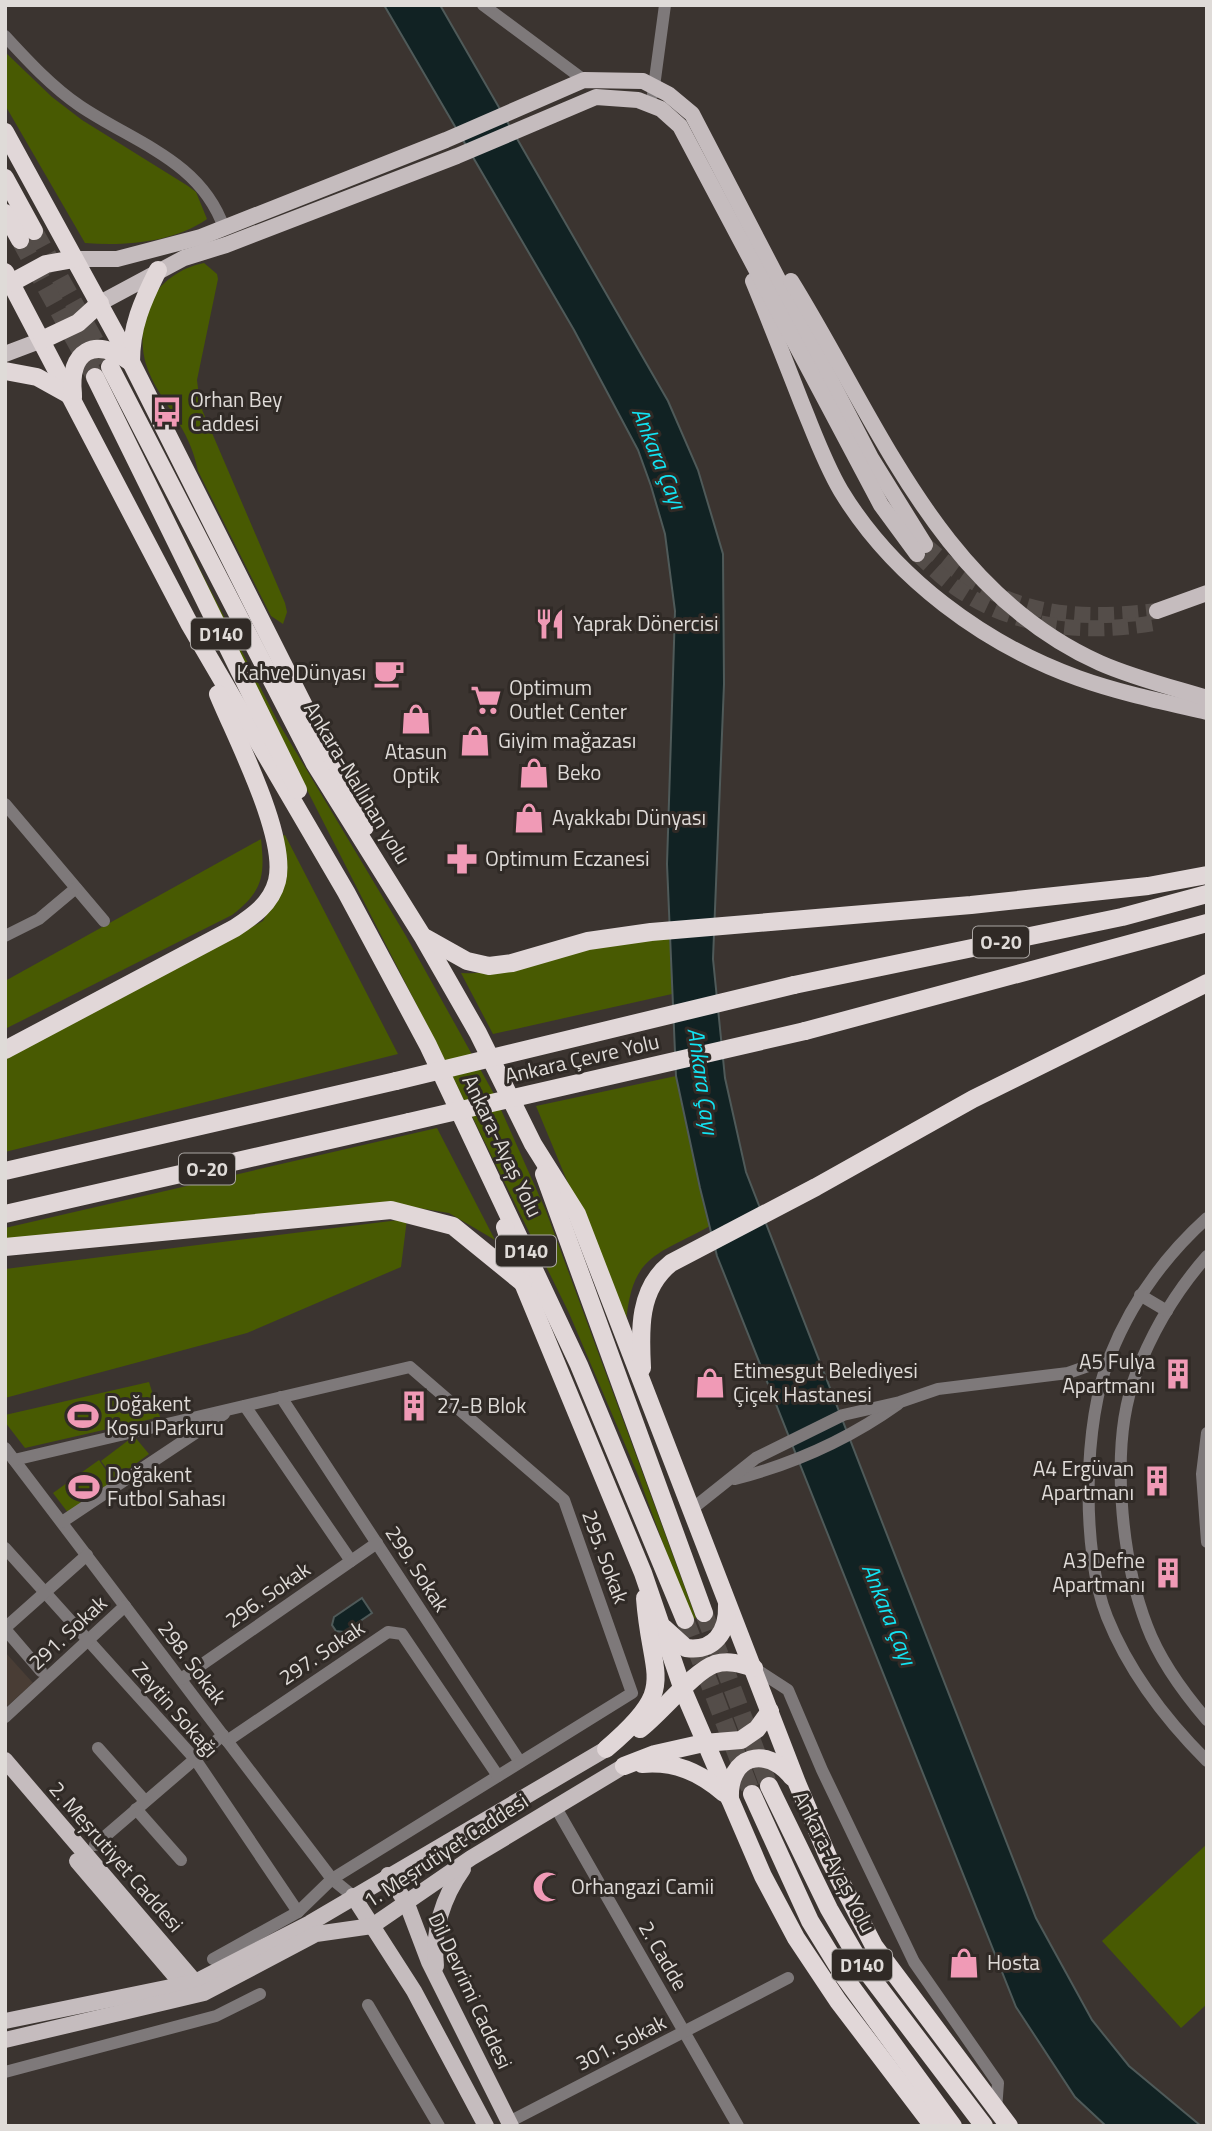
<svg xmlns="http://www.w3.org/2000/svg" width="1212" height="2131" font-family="'Titillium Web',sans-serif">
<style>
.built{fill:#493d35}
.green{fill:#485a02}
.water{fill:#112223;stroke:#4f5a59;stroke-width:2}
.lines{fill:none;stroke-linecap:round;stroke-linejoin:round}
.major-tunnel{stroke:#544d49;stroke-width:16;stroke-dasharray:16 8;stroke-linecap:butt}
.highway-tunnel{stroke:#544d49;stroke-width:18;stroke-dasharray:18 9;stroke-linecap:butt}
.minor{stroke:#7e797a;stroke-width:12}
.major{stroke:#c5bcbe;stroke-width:16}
.highway{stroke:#e1d7d8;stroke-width:18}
.highway-bridge{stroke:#e1d7d8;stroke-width:18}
.labels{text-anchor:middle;stroke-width:6;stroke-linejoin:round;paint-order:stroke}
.shield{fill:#302a26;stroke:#aaa6a3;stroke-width:2}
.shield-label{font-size:19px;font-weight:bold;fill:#dfdbd8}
.poi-label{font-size:21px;fill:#dfdbd8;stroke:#302a26;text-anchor:start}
.street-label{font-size:21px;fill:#dfdbd8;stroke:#302a26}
.water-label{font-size:23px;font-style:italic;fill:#12e4f3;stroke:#302a26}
</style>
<rect width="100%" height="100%" fill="#3b3430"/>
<!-- built -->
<path class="built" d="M5,1652L33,1683L5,1708Z"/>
<!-- green -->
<g class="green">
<path d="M5,52L52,97L82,120L188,186L196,192L207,219C173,243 124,246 85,243L5,105Z"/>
<path d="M204,263L217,274L218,279L197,380L200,405L285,603L287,612L283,624L271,616L198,471C185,401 121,382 150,303C159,282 182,267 204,263Z"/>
<path d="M100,374L278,722L406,936L494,1094L546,1211L696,1618L691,1620L638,1475L569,1313L435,1041L96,376Z"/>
<path d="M285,835L398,1054L5,1152V1059L263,921L274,900L281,836Z"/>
<path d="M261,839C265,876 263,891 232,915L5,1029V981Z"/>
<path d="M670,937L672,994L493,1034L461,973C510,975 533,962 578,951C608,944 640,941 670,937Z"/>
<path d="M676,1076L710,1226C655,1256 632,1255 626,1323L536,1106Z"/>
<path d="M437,1128L495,1240L449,1213L406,1206L5,1244V1228Z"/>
<path d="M407,1219L401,1267L247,1333L5,1398V1269Z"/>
<path d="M149,1382L160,1417L25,1448L5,1422V1415Z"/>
<path d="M134,1436L149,1454L115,1479L101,1461Z"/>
<path d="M99,1460L114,1482L69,1514L53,1493Z"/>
<path d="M1207,1844V2004L1181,2028L1102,1941Z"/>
</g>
<!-- water -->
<g class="water">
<path d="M384,5H440L668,401L698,470L723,554L724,684L713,959L725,1078L746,1172L1036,1918L1092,2020L1129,2066L1201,2126H1106L1075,2097L1016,2007L717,1256L700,1188L676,1076L667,864L675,611L665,534L651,486L638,450L574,330Z"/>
<path d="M362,1598L372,1613L344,1632L336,1631L332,1625L334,1617Z"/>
</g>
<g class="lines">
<!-- major-tunnel -->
<g class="major-tunnel">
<path d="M925,545C999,611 1059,623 1157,611"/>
<path d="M917,554C930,565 943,579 958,589C1017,630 1091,635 1159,622"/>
</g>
<!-- highway-tunnel -->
<g class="highway-tunnel">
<path d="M34,231L106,361"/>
<path d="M20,240L95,377"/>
<path d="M704,1613L769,1786"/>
<path d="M685,1620L752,1794"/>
</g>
<!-- minor -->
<g class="minor">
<path d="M483,5L584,80"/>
<path d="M5,36C28,61 52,87 80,106C135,143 201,161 224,228"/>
<path d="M653,94L665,5"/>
<path d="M5,804L104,921"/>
<path d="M5,936L39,919L76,888"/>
<path d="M1207,1218C1165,1256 1131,1303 1110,1356C1083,1420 1081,1552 1107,1617C1129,1672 1166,1720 1207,1761"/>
<path d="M1207,1256C1177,1290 1152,1332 1136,1374C1109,1443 1121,1558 1147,1626C1160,1661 1183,1692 1207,1720"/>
<path d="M1140,1295L1167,1311"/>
<path d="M281,1397L520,1762"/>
<path d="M245,1406L351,1561"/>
<path d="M1207,1433L1202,1474L1207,1542"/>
<path d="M5,1448L332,1879L353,1896"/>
<path d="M14,1460L410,1367L564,1500L632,1693L332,1879L298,1912L213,1959"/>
<path d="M735,1479C793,1464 849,1439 898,1404"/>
<path d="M692,1509L756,1458L843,1415L900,1402L938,1389L1068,1373L1108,1359"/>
<path d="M62,1522L224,1414"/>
<path d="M5,1548L195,1759L298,1912"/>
<path d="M5,1628L87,1555"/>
<path d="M5,1629L41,1671"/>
<path d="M754,1668L788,1690L822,1770L914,1962L998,2083L996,2109"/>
<path d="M181,1679L377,1543"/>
<path d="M5,1717L125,1606"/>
<path d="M227,1741L388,1632L402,1634L498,1776"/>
<path d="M98,1748L145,1801"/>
<path d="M555,1806L738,2126"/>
<path d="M136,1809L181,1860"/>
<path d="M95,1845L223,1735"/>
<path d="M368,2005L439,2126"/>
<path d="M5,2072L216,2016L260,1994"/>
<path d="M509,2122L788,1978"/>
</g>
<!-- major -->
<g class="major">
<path d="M74,259H117L201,237L446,140L584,80L643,81L668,94L692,114L871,458L925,545"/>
<path d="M753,281C770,322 786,363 802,404C814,433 825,464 841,491C894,578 984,644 1078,678C1120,693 1164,702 1207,712"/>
<path d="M791,281C878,421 939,591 1100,663C1134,678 1171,687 1207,698"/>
<path d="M100,303L184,258L226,245L457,156L596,97L638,100L661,109L680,126L881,505L917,554"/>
<path d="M5,354L42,340"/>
<path d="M1157,611L1207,593"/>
<path d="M5,1760L195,1982"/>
<path d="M77,1861L182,1984"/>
<path d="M388,1875L407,1904L429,1962L511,2126"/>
<path d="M353,1896L414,1991L486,2126"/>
<path d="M436,1966C432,1931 443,1897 463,1869"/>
<path d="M5,2021L195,1982L310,1923L606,1749"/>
<path d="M5,2040L204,1993L316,1934L372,1926L471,1858L624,1766"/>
</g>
<!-- highway -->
<g class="highway">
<path d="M5,132L131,362L365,827"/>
<path d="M5,178L34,231"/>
<path d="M5,213L20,240"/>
<path d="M5,272L190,625L346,892L428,1045L579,1365L685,1620"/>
<path d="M11,283L46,264L74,259"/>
<path d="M42,340L78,323L100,303"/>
<path d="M131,362C131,327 142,302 158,270"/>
<path d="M110,367L315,764L423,937L478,1033L533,1144L577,1214L797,1783L829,1859L874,1946L1009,2126"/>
<path d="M5,371L37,377L73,397"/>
<path d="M95,377L298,790"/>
<path d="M73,394C68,351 95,336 129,361"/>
<path d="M426,938L467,961L489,966L512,963L588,941L651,932L971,905L1148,886L1207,875"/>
<path d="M794,985L1122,917L1207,894"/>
<path d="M805,1031L1207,923"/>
<path d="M5,1050L235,928C253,916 271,904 277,881C288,837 236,738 218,694"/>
<path d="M5,1171L396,1081"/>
<path d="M544,1174L704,1613"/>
<path d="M5,1214L409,1122"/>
<path d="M505,1227L523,1283L643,1573L683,1690L763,1876L796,1938L838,2001L933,2126"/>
<path d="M5,1247L391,1210L453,1226L523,1283"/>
<path d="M642,1368C640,1330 638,1289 671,1263L816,1187L973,1099L1207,983"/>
<path d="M664,1628L686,1648C714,1652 728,1632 727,1605"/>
<path d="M640,1729C661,1713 694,1671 715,1664C729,1660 741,1664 754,1668"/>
<path d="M606,1749C680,1686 651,1682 645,1598"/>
<path d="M642,1764C675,1761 699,1772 724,1793"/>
<path d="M624,1766L655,1754L704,1743L741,1740L757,1729L770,1711"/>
<path d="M769,1786L829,1909L861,1964L984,2126"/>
<path d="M752,1794L810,1921L845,1978L953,2126"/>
<path d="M730,1799C728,1755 766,1745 792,1777"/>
</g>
<!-- highway-bridge -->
<g class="highway-bridge">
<path d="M396,1081L794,985"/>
<path d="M409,1122L805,1031"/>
</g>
</g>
<!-- icons -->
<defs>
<g id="bus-bare" transform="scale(2.415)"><path d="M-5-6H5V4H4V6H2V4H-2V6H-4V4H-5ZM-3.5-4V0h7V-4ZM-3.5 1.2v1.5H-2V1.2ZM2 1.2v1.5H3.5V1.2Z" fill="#f09ab6" stroke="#302a26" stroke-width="2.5" paint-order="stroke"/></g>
<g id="restaurant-bare" transform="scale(2.415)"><path d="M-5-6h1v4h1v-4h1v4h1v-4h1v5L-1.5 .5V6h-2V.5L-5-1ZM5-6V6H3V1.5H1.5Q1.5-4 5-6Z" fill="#f09ab6" stroke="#302a26" stroke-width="2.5" paint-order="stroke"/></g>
<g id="cafe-bare" transform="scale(2.415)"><path d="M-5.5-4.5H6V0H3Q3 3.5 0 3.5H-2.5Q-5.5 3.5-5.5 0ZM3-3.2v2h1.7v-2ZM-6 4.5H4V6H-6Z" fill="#f09ab6" stroke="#302a26" stroke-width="2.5" paint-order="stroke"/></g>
<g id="supermarket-bare" transform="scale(2.415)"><path d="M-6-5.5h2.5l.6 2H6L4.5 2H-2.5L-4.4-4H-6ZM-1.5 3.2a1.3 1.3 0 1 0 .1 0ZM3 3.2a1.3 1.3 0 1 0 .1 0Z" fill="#f09ab6" stroke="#302a26" stroke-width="2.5" paint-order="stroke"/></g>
<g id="shop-bare" transform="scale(2.415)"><path d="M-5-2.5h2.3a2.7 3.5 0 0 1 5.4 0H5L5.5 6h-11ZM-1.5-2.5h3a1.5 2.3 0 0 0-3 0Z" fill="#f09ab6" stroke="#302a26" stroke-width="2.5" paint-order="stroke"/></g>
<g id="pharmacy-bare" transform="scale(2.415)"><path d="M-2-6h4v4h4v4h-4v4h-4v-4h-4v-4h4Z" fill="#f09ab6" stroke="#302a26" stroke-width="2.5" paint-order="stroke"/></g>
<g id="building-bare" transform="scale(2.415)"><path d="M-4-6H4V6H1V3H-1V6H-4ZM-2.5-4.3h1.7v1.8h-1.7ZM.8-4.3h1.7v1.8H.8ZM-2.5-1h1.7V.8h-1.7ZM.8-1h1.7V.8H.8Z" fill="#f09ab6" stroke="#302a26" stroke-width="2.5" paint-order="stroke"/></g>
<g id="stadium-bare" transform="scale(2.415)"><path d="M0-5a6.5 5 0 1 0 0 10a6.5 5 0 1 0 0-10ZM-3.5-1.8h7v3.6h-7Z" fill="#f09ab6" stroke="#302a26" stroke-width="2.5" paint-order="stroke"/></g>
<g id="mosque-bare" transform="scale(2.415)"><path d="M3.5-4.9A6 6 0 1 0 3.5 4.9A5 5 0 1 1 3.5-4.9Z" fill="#f09ab6" stroke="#302a26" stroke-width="2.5" paint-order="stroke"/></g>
</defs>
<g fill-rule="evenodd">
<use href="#bus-bare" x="167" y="412"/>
<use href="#restaurant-bare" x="550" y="624"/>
<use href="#cafe-bare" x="389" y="673"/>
<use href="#supermarket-bare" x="486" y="700"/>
<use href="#shop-bare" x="416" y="719"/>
<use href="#shop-bare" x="475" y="741"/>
<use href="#shop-bare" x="534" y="773"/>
<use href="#shop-bare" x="529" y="818"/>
<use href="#pharmacy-bare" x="462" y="859"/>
<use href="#building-bare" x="1178" y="1374"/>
<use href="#shop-bare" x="710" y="1383"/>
<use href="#building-bare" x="414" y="1406"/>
<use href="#stadium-bare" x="83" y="1416"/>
<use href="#building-bare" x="1157" y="1481"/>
<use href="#stadium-bare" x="84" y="1487"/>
<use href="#building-bare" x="1168" y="1573"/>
<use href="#mosque-bare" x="548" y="1887"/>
<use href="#shop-bare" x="964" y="1963"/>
</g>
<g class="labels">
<!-- shield labels -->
<g class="shield">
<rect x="191" y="618.5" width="60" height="31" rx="5"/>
<rect x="973" y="926.5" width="56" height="31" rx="5"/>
<rect x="179" y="1153.5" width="56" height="31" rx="5"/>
<rect x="496" y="1235.5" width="60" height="31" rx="5"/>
<rect x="832" y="1949.5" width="60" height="31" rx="5"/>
</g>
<g class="shield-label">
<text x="221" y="641">D140</text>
<text x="1001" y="949">O-20</text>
<text x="207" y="1176">O-20</text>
<text x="526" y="1258">D140</text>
<text x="862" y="1972">D140</text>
</g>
<!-- poi labels -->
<g class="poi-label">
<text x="190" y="407">Orhan Bey<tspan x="190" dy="24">Caddesi</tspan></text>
<text x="573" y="631">Yaprak Dönercisi</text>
<text x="366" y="680" text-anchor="end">Kahve Dünyası</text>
<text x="509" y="695">Optimum<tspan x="509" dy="24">Outlet Center</tspan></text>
<text x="498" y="748">Giyim mağazası</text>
<text x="416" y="759" text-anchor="middle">Atasun<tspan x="416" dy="24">Optik</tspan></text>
<text x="557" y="780">Beko</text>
<text x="552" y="825">Ayakkabı Dünyası</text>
<text x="485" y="866">Optimum Eczanesi</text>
<text x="1155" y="1369" text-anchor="end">A5 Fulya<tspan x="1155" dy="24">Apartmanı</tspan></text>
<text x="733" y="1378">Etimesgut Belediyesi<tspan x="733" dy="24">Çiçek Hastanesi</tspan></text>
<text x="106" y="1411">Doğakent<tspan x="106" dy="24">Koşu Parkuru</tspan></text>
<text x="437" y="1413">27-B Blok</text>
<text x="1134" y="1476" text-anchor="end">A4 Ergüvan<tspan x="1134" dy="24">Apartmanı</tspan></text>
<text x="107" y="1482">Doğakent<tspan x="107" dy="24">Futbol Sahası</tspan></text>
<text x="1145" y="1568" text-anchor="end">A3 Defne<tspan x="1145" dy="24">Apartmanı</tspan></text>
<text x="571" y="1894">Orhangazi Camii</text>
<text x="987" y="1970">Hosta</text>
</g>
<!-- street labels -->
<g class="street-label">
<text transform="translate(357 783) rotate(59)" y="7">Ankara-Nallıhan yolu</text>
<text transform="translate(582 1059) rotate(-13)" y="7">Ankara Çevre Yolu</text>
<text transform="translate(502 1146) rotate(64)" y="7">Ankara-Ayaş Yolu</text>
<text transform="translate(605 1557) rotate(70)" y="7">295. Sokak</text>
<text transform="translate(417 1569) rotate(57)" y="7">299. Sokak</text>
<text transform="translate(268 1595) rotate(-35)" y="7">296. Sokak</text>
<text transform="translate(68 1633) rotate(-43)" y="7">291. Sokak</text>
<text transform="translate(322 1653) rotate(-34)" y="7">297. Sokak</text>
<text transform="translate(192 1663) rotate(53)" y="7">298. Sokak</text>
<text transform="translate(175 1710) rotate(49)" y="7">Zeytin Sokağı</text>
<text transform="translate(446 1851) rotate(-33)" y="7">1. Meşrutiyet Caddesi</text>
<text transform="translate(116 1857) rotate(49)" y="7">2. Meşrutiyet Caddesi</text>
<text transform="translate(834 1862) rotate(63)" y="7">Ankara-Ayaş Yolu</text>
<text transform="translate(663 1956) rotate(60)" y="7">2. Cadde</text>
<text transform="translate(470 1991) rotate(65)" y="7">Dil Devrimi Caddesi</text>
<text transform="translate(621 2043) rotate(-27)" y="7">301. Sokak</text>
</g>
<!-- water labels -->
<g class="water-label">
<text transform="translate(659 458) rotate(68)" y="8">Ankara Çayı</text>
<text transform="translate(703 1081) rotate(82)" y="8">Ankara Çayı</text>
<text transform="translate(889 1614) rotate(68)" y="8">Ankara Çayı</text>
</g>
</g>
<!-- border -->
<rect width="1212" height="2131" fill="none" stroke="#dfdbd8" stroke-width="14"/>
</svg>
